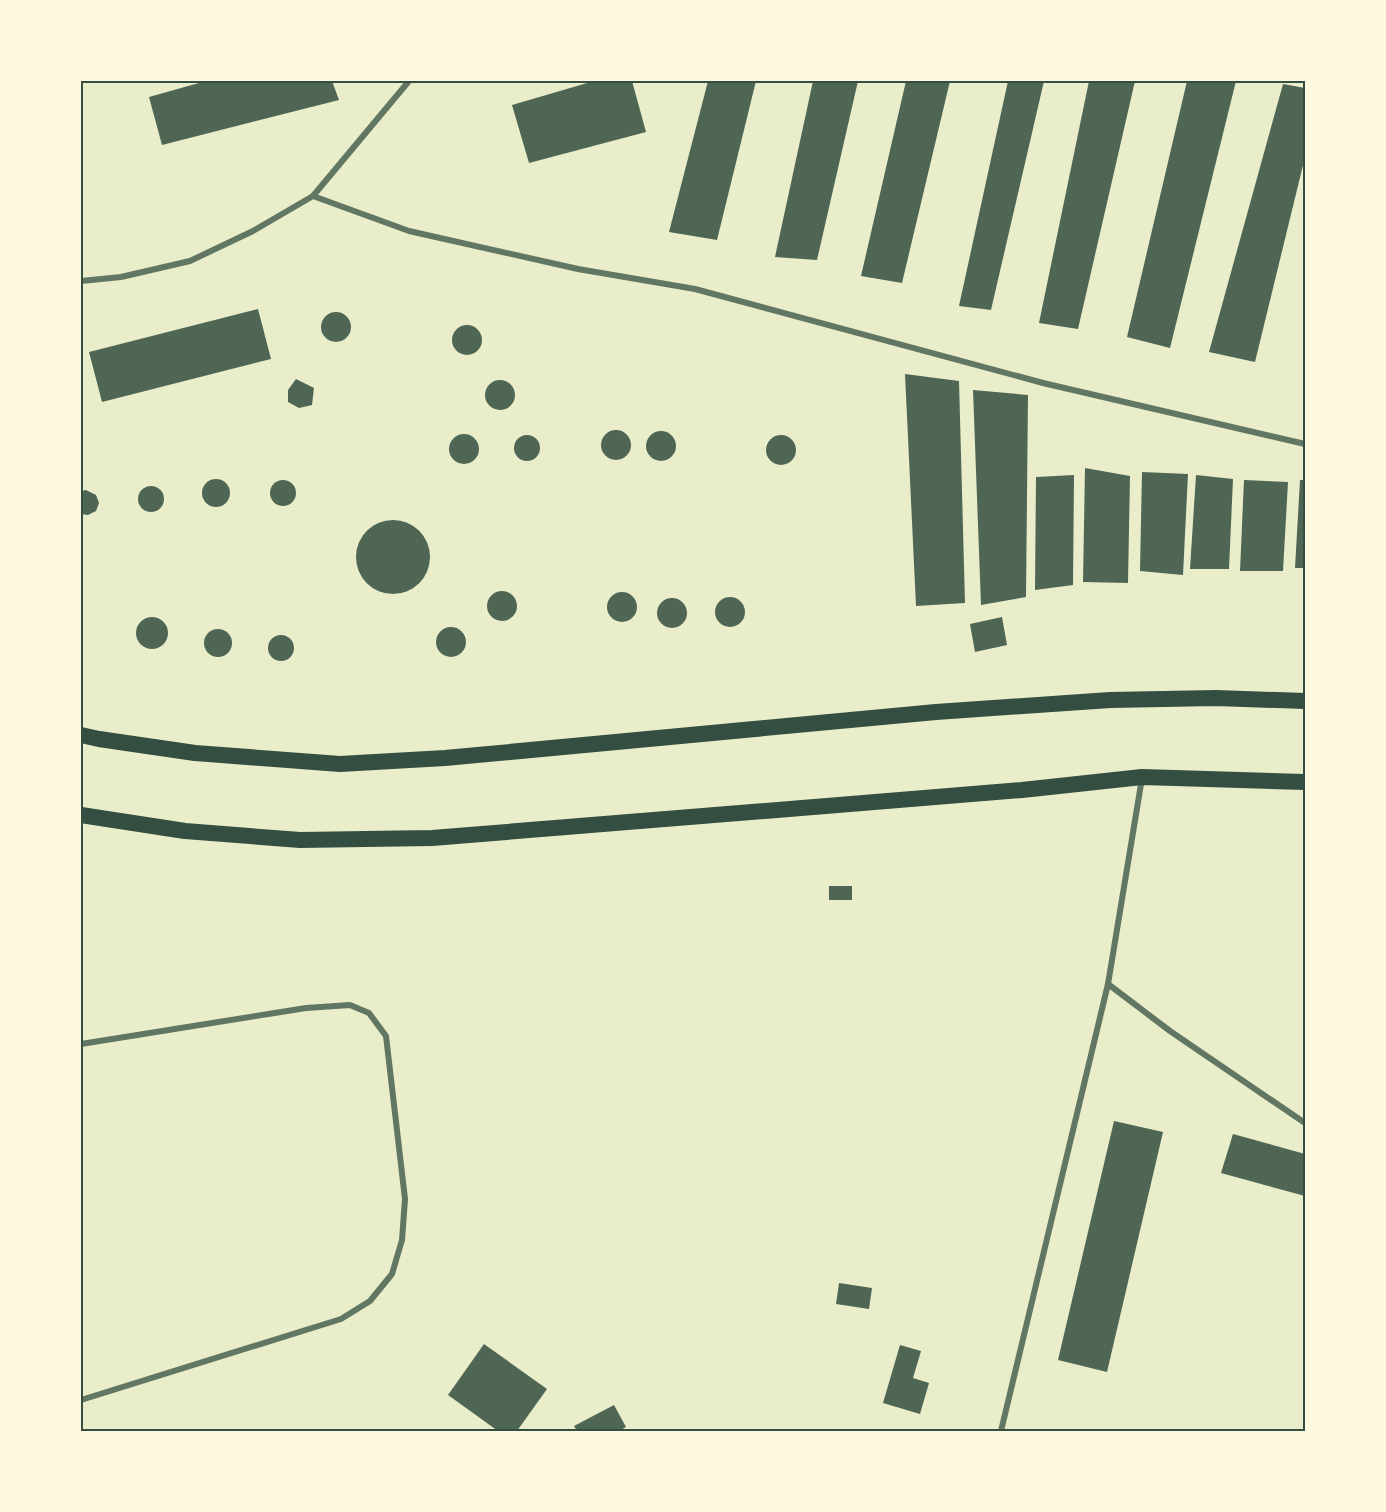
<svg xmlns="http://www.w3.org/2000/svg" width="1386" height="1512" font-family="Ubuntu,sans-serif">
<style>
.building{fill:#4f6655}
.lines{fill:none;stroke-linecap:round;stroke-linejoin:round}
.minor{stroke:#617663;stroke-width:6}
.trunk{stroke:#344e41;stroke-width:16}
.neatline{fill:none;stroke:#344e41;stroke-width:2}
</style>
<rect width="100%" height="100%" fill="#e9edc9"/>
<!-- building -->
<g class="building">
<path d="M206,81H332L339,100L162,145L149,97Z"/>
<path d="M594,81H632L646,132L529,163L512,105Z"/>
<path d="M708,81H756L717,240L669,232Z"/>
<path d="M813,81H858L817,260L775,257Z"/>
<path d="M906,81H950L902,283L861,276Z"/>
<path d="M1008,81H1044L991,310L959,306Z"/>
<path d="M1089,81H1135L1078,329L1039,323Z"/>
<path d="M1187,81H1236L1170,348L1127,337Z"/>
<path d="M1283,84L1305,88V157L1255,362L1209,352Z"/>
<path d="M258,309L271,359L102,402L89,352Z"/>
<circle cx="336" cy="327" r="15"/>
<circle cx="467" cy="340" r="15"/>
<path d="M905,374L959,381L965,603L916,606Z"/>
<path d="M296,379L314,388L312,405L299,408L288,402V390Z"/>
<circle cx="500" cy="395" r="15"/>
<path d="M973,390L1028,395L1026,597L981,605Z"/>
<circle cx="616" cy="445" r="15"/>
<circle cx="661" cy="446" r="15"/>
<circle cx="464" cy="449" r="15"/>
<circle cx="527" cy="448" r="13"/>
<circle cx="781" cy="450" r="15"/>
<path d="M1085,468L1130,476L1128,583L1083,582Z"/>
<path d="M1142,472L1188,474L1183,575L1140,571Z"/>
<path d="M1074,475L1073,585L1035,590L1036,477Z"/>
<path d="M1196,475L1233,479L1229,569H1190Z"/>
<circle cx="216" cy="493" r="14"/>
<circle cx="283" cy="493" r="13"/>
<path d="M1244,480L1288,482L1283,571H1240Z"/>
<path d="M1300,480H1305V568H1295Z"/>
<circle cx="151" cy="499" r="13"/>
<path d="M86,490L96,495L99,503L96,511L88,515L81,514V491Z"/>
<circle cx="393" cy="557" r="37"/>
<circle cx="502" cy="606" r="15"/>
<circle cx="622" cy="607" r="15"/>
<circle cx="730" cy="612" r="15"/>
<circle cx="672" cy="613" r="15"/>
<circle cx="152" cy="633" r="16"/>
<path d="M1002,617L1007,645L975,652L970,624Z"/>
<circle cx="451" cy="642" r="15"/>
<circle cx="218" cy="643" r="14"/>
<circle cx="281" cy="648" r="13"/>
<rect x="829" y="886" width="23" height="14"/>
<path d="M1114,1121L1163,1132L1107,1372L1058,1360Z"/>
<path d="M1233,1134L1305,1154V1196L1221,1173Z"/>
<path d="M839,1283L872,1288L869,1309L836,1304Z"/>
<path d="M484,1344L547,1389L517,1431H498L448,1395Z"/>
<path d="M900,1345L921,1351L913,1378L929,1383L920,1414L883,1403Z"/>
<path d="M614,1405L626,1427L619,1431H577L574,1426Z"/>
</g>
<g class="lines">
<!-- minor -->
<g class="minor">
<path d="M313,196L409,231L578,269L695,289L1043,383L1305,444"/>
<path d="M81,281L121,277L190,261L253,231L313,196L409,81"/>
<path d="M1108,984L1170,1031L1305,1123"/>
<path d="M81,1044L306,1008L350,1005L369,1013L386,1036L405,1199L402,1240L392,1274L370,1301L341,1319L81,1400"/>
<path d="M1001,1431L1108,984L1142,778"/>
</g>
<!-- trunk -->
<g class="trunk">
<path d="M81,735L99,739L195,753L340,764L445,758L936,712L1110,700L1216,698L1305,701"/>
<path d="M81,815L185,831L300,840L432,838L1022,790L1142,777L1305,782"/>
</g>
</g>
<!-- border -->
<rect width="1386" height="1512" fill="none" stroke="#fefae0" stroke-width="165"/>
<rect x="82" y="82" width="1222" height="1348" class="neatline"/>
</svg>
